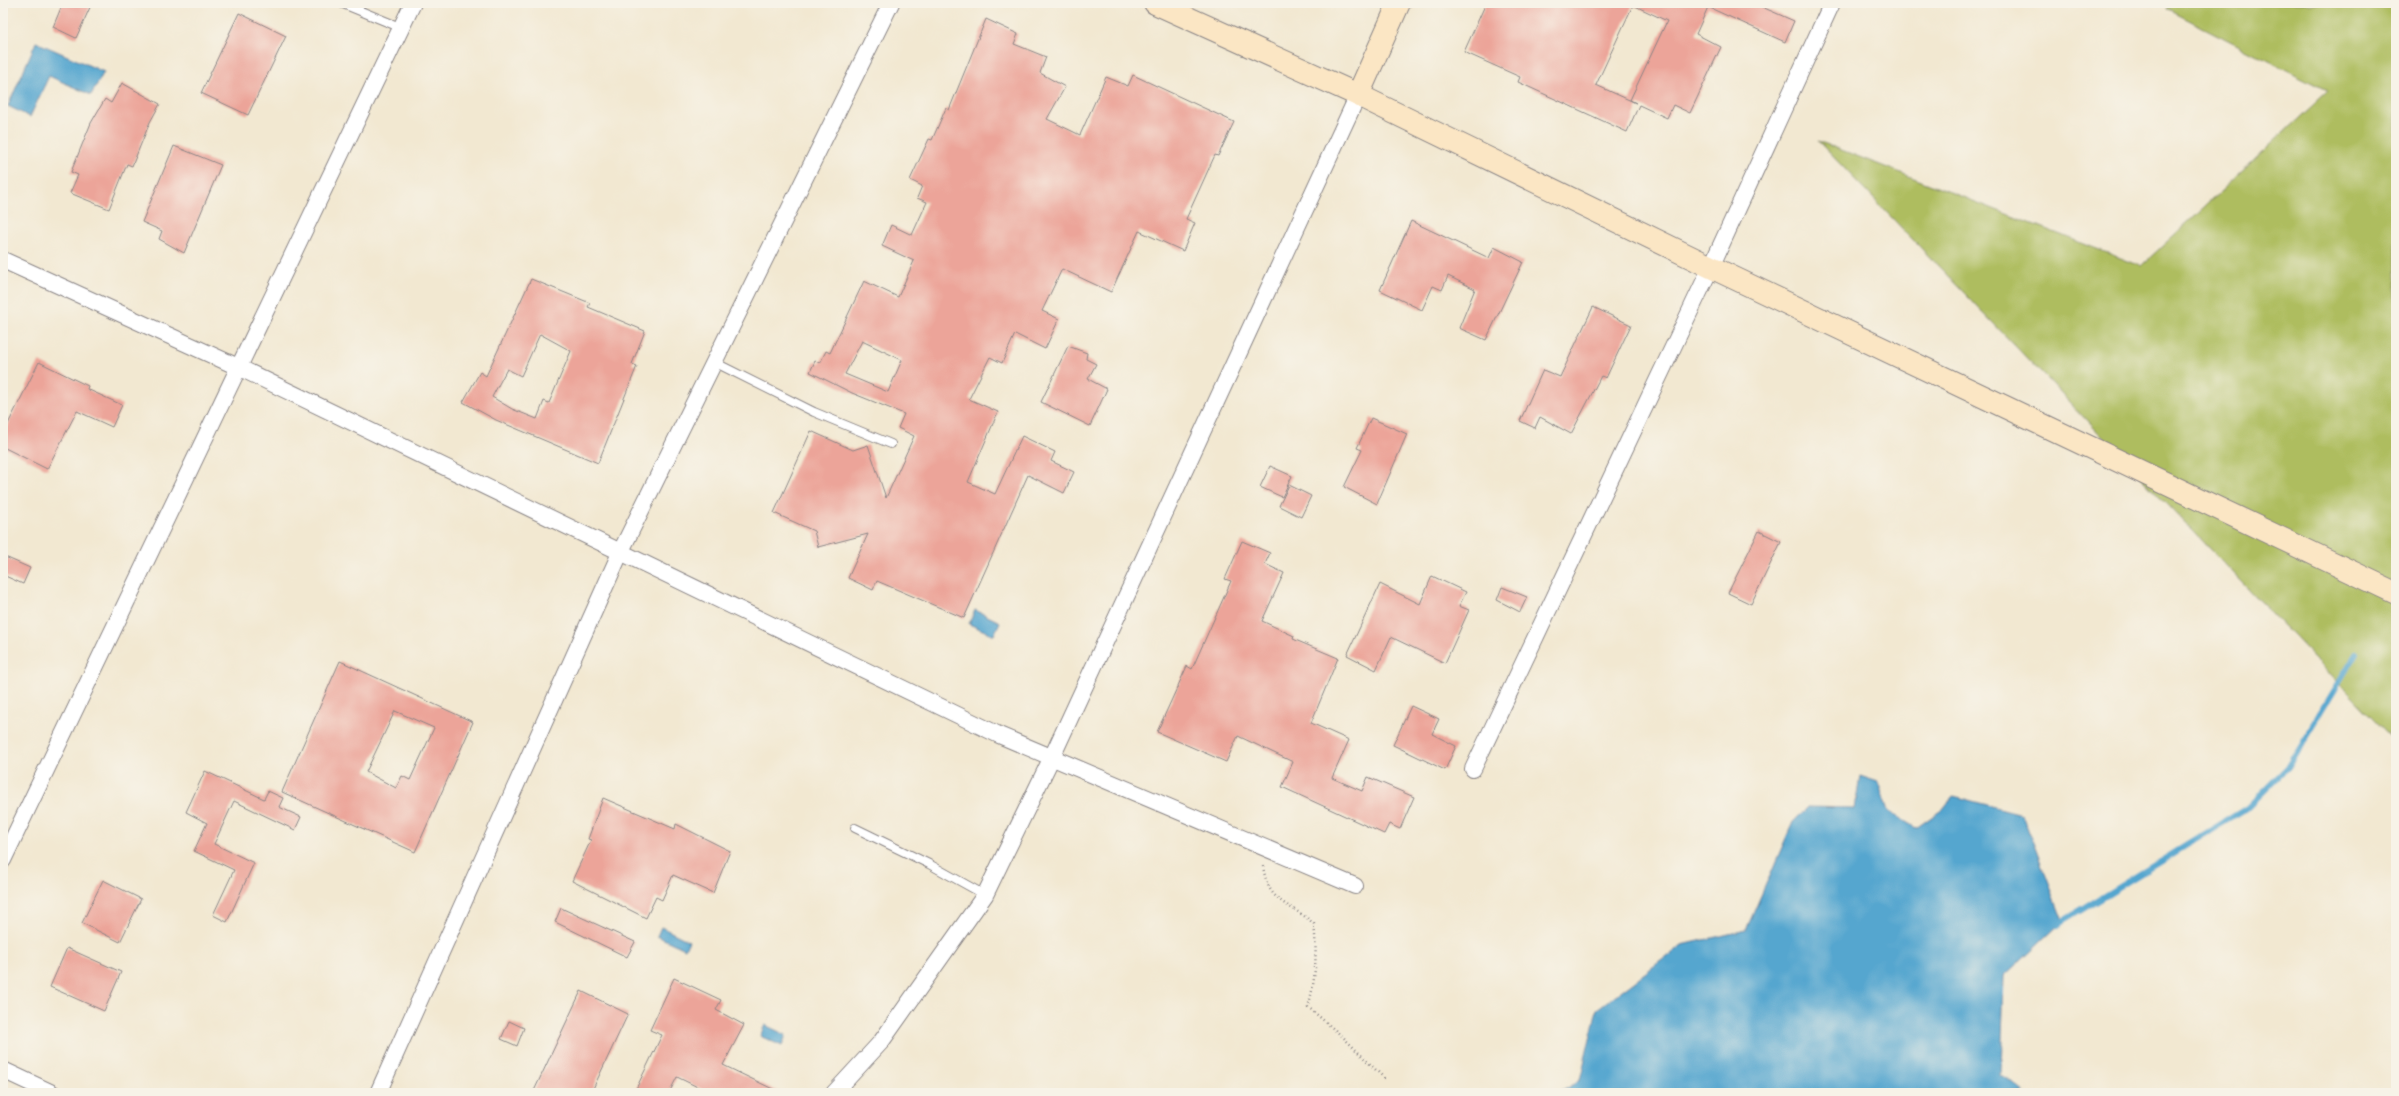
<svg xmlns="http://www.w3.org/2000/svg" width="2399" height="1096" font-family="'IM FELL French Canon',serif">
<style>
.green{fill:#aebd5f;stroke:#68704d}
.water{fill:#54a6cf;stroke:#3b6485}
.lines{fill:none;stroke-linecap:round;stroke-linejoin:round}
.stream{stroke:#54a6cf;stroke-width:6}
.building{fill:#eca499;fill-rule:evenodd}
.lane-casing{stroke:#8a8586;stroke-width:10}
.street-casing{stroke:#8a8586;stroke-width:18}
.secondary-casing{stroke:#8a8586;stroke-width:24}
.path{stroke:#8a8586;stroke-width:2.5;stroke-dasharray:1 3;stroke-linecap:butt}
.lane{stroke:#fff;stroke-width:8}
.street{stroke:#fff;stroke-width:16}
.secondary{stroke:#fbe6c4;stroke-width:22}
</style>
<rect width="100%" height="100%" fill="#f7f3e8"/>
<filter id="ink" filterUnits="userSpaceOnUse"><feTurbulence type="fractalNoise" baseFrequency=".025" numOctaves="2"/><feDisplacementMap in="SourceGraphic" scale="8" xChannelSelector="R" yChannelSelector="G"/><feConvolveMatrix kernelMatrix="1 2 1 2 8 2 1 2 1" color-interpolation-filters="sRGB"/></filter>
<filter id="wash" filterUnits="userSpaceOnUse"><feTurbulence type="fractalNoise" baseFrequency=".012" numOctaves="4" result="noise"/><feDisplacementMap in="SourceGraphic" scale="16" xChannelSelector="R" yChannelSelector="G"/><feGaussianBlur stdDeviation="0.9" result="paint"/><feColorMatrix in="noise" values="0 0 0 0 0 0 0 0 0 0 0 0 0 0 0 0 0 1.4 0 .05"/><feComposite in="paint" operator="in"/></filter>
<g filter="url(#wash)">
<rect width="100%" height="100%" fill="#f2e8d1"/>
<!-- green -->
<path class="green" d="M2170,3H2396V742L1818,141L2141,266L2328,91L2167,9Z"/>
<!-- water -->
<g class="water">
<path d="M36,42L104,72L91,95L49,76L30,117L8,106Z"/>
<path d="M975,610L1000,622L994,635L969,624Z"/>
<path d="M1860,776L1878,782L1888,811L1916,828L1943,809L1953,796L2022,814L2063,920L2004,976L2001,1074L2025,1093H1557L1580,1080L1597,1009L1682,945L1746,930L1793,822L1808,807L1855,808Z"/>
<path d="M661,927L689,941L685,949L657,936Z"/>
<path d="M765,1025L786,1035L782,1046L760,1036Z"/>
</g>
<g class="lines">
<!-- stream -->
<path class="stream" d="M2057,925L2247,808L2288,767L2357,653"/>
</g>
<g id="blocks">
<!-- building -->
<g class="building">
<path d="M63,3H92L76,38L53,27Z"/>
<path d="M1486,3H1753L1794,21L1785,42L1708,7L1696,34L1721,47L1690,113L1673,105L1667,118L1639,105L1627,132L1518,82L1520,77L1464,52ZM1633,5L1667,21L1630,100L1636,103L1596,85Z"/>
<path d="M239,13L286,36L248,115L201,93Z"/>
<path d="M986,19L1018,34L1014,44L1046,57L1040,73L1065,87L1047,119L1080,135L1106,77L1128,86L1133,75L1234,122L1218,156L1215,155L1186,219L1195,223L1183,251L1139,231L1111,292L1062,269L1042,311L1059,319L1045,349L1015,334L1002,363L990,357L969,399L998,412L968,482L995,494L1022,436L1055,452L1051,461L1074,472L1064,493L1028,475L964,618L877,581L873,590L848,578L868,534L818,547L814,531L774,513L811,431L853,450L868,445L886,498L914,436L898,428L904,414L852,393L810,372L815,361L820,363L826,351L830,353L864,281L898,297L914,261L882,246L891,225L912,235L927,202L917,198L922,186L910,180L929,139L932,140L946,108L949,110ZM862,341L902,360L888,392L845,374Z"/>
<path d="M122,83L160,104L150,122L132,166L127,164L109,209L70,193L78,175L71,172L91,123L105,99L111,103Z"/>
<path d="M174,146L221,165L184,253L159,239L162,231L142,222Z"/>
<path d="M1411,221L1489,258L1494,247L1523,262L1486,340L1459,328L1475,289L1448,276L1442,290L1433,286L1422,310L1380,290Z"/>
<path d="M531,279L590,303L588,307L645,331L632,364L637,366L598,463L496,420L463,402L480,372L486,376ZM540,334L571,351L549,403L544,401L537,419L512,409L492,397L507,369L521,376Z"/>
<path d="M1593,307L1631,325L1606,378L1601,376L1571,434L1540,417L1535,428L1520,421L1543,370L1560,377Z"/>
<path d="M1068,346L1087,353L1086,359L1096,364L1088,379L1107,389L1090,426L1041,402Z"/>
<path d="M39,362L88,386L87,389L122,405L112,427L77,411L47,469L3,447V434Z"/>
<path d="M1371,418L1407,434L1377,504L1344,487L1362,450L1357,448Z"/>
<path d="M1270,466L1292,476L1282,497L1260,487Z"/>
<path d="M1289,485L1311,496L1301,517L1279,506Z"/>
<path d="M1759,531L1781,542L1751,604L1728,593Z"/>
<path d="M1242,541L1270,553L1265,564L1284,573L1262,621L1294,636L1293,639L1338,658L1311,723L1349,740L1332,778L1362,791L1368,777L1414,797L1400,829L1389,824L1384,834L1282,787L1293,762L1238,736L1226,762L1157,732L1187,666L1192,669L1231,581L1225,579Z"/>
<path d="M3,556L30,568L23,584L3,575Z"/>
<path d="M1432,576L1466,592L1459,606L1469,610L1445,663L1391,637L1376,670L1347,655L1380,584L1420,604Z"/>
<path d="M1502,587L1527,597L1520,612L1497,600Z"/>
<path d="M340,661L473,722L415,852L282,792ZM395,711L434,728L410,780L402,776L396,788L366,772Z"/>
<path d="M1411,706L1439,719L1432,734L1456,746L1445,770L1393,745Z"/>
<path d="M205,771L264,799L268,791L283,798L279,807L301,817L295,830L234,801L214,844L254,863L227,922L213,915L234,870L194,851L207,823L186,812Z"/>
<path d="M603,798L675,829L676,824L730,851L713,893L673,875L662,900L656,897L646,918L572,881L591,840L588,839Z"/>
<path d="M103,880L141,899L120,942L82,923Z"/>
<path d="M561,908L635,942L627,957L555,922Z"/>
<path d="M67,948L121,972L104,1011L50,987Z"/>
<path d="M674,978L721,1000L716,1010L744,1025L723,1065L781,1093H710L677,1077L669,1093H634L662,1035L650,1030Z"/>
<path d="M581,991L628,1014L591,1093H533Z"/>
<path d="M509,1021L524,1028L517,1046L501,1039Z"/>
</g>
</g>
</g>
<g filter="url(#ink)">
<use href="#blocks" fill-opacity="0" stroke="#8a8586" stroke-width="1"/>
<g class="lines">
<!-- lane casing -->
<g class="lane-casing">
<g id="lane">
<path d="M341,3L402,28"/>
<path d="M714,362L814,412L891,444"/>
<path d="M855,828L929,864L985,895"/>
</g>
</g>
<!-- street casing -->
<g class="street-casing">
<g id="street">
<path d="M3,260L238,367L999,735L1355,886"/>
<path d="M1473,769L1711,267L1832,3"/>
<path d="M3,860L413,3"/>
<path d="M3,1070L52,1093"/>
<path d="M378,1093L621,551L891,3"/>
<path d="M834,1093L881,1042L985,895L1052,757L1358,95"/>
</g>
</g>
<!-- secondary casing -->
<g class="secondary-casing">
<g id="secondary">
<path d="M1155,3L1358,95L1711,267L2396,593"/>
<path d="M1358,95L1399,3"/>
</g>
</g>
<!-- path -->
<path class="path" d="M1263,866C1269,906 1289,901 1314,924C1317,952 1316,980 1308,1007L1342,1036L1385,1079"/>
<!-- lane -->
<use href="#lane" class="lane"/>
<!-- street -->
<use href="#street" class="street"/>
<!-- secondary -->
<use href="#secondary" class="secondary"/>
</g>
</g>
<!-- margin -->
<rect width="2399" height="1096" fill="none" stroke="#f7f3e8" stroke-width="16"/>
</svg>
